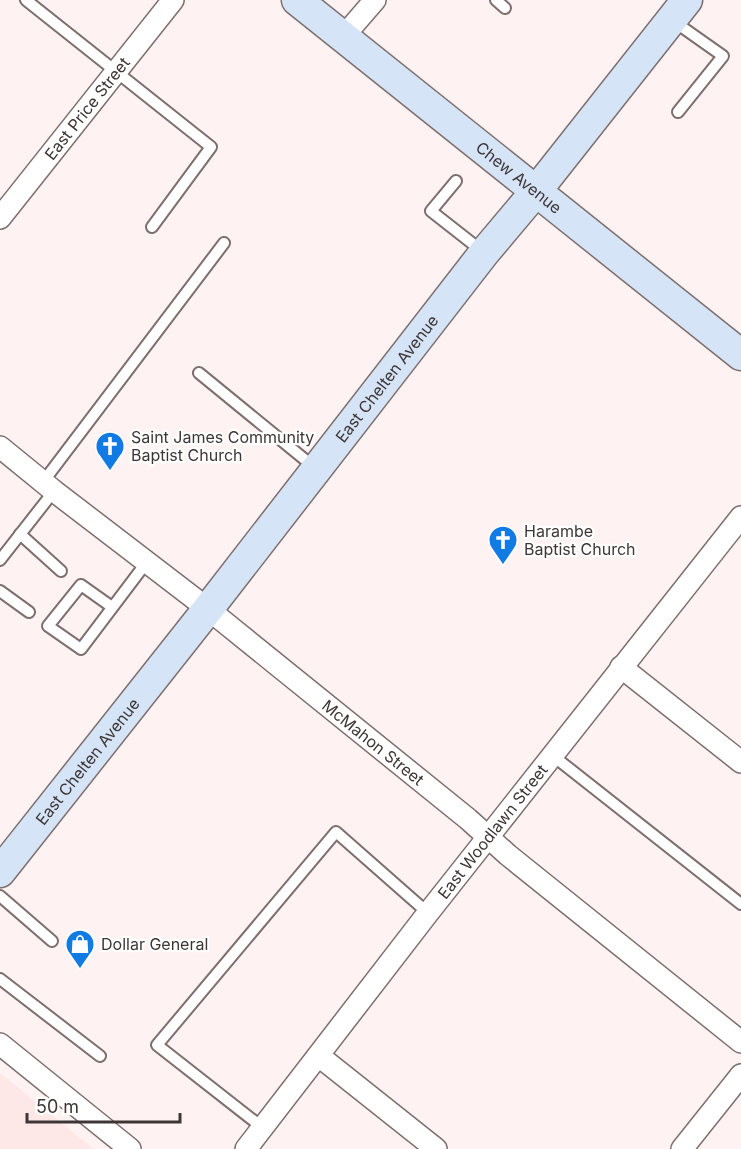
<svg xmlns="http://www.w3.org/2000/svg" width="741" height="1149" font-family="Inter,sans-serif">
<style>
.built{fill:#fee8e7}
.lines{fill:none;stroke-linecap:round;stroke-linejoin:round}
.lane-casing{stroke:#7e6e6e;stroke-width:14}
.street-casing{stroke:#7e6e6e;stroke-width:24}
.secondary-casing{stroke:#7e6e6e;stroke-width:33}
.lane{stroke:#fff;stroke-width:10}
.street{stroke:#fff;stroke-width:21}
.secondary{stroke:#d5e4f6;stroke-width:30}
.labels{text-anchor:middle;stroke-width:4.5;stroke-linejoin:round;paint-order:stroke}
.street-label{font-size:16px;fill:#3e3636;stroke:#fff}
.poi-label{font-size:16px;fill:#3e3636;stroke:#fff;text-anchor:start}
</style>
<rect width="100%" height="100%" fill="#fef3f2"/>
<!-- built -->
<path class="built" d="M0,1073L94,1149H0Z"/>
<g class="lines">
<!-- lane casing -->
<g class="lane-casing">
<g id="lane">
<path d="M26,0L211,147L152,227"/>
<path d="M496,0L505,8"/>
<path d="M672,20L723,56L678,112"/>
<path d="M456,181L431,211L482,251"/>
<path d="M199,373L314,467"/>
<path d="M43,482L224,243"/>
<path d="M20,534L61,571"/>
<path d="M0,560L54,491"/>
<path d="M0,591L29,612"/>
<path d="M112,607L81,585L48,626L81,649L146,563"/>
<path d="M552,755L741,904"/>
<path d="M0,896L52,941"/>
<path d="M0,979L100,1056"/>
<path d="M263,1128L157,1045L336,832L428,913"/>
</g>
</g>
<!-- street casing -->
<g class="street-casing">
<g id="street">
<path d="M343,37L375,0"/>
<path id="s1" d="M0,218L173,0"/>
<path id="s2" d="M0,447L54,491L208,609L468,819L508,855L741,1042"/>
<path d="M621,667L741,762"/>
<path d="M0,1044L130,1149"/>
<path d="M319,1056L436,1149"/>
<path id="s3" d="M246,1149L428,913L741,517"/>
<path d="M682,1149L741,1075"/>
</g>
</g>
<!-- secondary casing -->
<g class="secondary-casing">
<g id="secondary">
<path id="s4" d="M297,0L741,355"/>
<path id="s5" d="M0,872L208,609L484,253L537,190L687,0"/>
</g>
</g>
<!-- lane -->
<use href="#lane" class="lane"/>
<!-- street -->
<use href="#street" class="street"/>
<!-- secondary -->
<use href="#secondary" class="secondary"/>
</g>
<!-- icons -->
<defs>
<g id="church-pin" transform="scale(1.5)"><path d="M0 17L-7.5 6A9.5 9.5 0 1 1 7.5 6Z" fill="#127be3" stroke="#fff"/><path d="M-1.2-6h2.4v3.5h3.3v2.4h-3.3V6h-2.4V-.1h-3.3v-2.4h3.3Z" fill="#fff"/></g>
<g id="shop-pin" transform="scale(1.5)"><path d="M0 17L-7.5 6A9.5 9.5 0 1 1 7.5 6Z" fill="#127be3" stroke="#fff"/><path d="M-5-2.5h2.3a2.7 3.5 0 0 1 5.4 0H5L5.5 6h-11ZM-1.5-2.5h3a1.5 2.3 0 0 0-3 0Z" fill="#fff"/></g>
</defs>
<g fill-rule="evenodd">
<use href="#church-pin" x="110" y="446"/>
<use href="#church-pin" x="503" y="540"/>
<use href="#shop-pin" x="80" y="944"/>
</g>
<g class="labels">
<!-- street labels -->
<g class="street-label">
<text dy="6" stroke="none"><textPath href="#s1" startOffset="140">East Price Street</textPath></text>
<text dy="6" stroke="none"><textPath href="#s4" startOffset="284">Chew Avenue</textPath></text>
<text dy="6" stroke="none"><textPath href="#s5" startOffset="627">East Chelten Avenue</textPath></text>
<text dy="6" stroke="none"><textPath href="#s2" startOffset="476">McMahon Street</textPath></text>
<text dy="6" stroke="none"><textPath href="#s5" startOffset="141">East Chelten Avenue</textPath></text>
<text dy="6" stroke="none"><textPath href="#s3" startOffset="402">East Woodlawn Street</textPath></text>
</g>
<!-- poi labels -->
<g class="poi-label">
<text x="131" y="443">Saint James Community<tspan x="131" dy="18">Baptist Church</tspan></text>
<text x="524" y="537">Harambe<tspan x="524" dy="18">Baptist Church</tspan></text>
<text x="101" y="950">Dollar General</text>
</g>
</g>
<!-- scale -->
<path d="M27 1113v9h153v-9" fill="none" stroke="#3e3636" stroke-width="3"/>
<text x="36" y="1113" font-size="18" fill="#3e3636" stroke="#ffffff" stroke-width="4.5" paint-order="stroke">50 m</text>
</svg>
